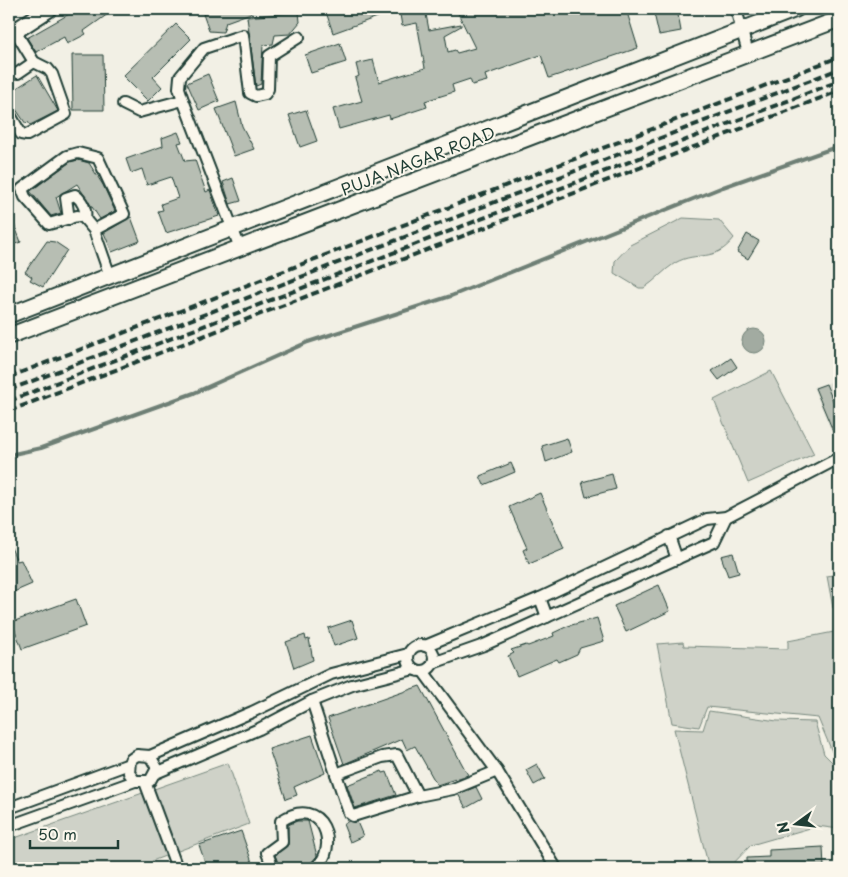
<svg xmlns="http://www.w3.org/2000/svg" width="848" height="877" font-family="'Playpen Sans',sans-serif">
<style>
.built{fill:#e0e1d6}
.green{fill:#cfd2c8;stroke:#77887e}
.water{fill:#a2aba1;stroke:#6e7f75}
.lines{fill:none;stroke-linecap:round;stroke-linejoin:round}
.stream{stroke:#6e7f75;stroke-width:4}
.building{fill:#b7beb3;stroke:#1f3d34}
.street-casing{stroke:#1f3d34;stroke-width:14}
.secondary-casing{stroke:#1f3d34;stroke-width:19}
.street{stroke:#fbf7ec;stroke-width:10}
.secondary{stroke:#fbf7ec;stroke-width:15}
.rail{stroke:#1f3d34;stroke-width:4;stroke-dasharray:8 4;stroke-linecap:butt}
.labels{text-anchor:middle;stroke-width:4;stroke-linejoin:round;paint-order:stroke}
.street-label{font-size:16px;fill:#1f3d34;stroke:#fbf7ec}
</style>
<rect width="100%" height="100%" fill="#f2f0e5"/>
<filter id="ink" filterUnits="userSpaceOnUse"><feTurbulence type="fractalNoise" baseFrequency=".02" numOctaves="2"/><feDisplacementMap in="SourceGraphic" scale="10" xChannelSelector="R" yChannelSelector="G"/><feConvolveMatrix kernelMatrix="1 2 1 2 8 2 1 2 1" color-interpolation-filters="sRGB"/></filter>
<g filter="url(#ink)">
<!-- built -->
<path class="built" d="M839,380V449L813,387Z"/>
<!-- green -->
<g class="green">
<path d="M683,218L719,220L734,238C714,264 698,250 675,263C664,270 655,281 644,288H639L614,273L615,261L630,245Z"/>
<path d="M771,371L814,454L748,483L714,400Z"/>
<path d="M839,574V607L833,608L827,576Z"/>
<path d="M839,631V760L833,754L818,718L707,707L699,727L672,723L657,644L683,642L684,646L788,649V641Z"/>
<path d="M709,711L777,721L815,722L824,754L839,769V829L817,826L751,845L729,868H709L674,729L703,730Z"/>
<path d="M228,763L249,824L152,861L154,868H9V840Z"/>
</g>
<!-- water -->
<circle class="water" cx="754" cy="341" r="12"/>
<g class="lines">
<!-- stream -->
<path class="stream" d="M9,455L41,448L194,393L308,342L451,296L723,187L839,146"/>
</g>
<!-- building -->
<g class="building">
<path d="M78,9H115L84,31L86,34L67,44L64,37L36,52L27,38Z"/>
<path d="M205,9H259V10L226,22L223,32L209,31L203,14L207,13Z"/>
<path d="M325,9H397V10L333,33Z"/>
<path d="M399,9H425L429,30L461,24V26L445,35L448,52L455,50L457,53L475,48L456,9H626L638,48L549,78L541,55L485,75L487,81L472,85L470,79L452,85L454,92L425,101L427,107L390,119L389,115L339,129L333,109L362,101L355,78L359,76L356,64L373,60L379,82L425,68L417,23L402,26Z"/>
<path d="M653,9H677L681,31L659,35Z"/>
<path d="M299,12L300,22L290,34L275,35L273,44L263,45L261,84L256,86L247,17Z"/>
<path d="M176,24L191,39L153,77L162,87L148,101L123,76Z"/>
<path d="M340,43L346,62L311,73L305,55Z"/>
<path d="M72,55H103L104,110H73Z"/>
<path d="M208,74L219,101L199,110L187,83Z"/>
<path d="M37,75L58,111L30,125L28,122L26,124L9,99L11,97L9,93Z"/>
<path d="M236,102L242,126L254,149L234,156L216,109Z"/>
<path d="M306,110L317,141L300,147L289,115Z"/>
<path d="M178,132L182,142L178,143L185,161L195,160L206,192L210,190L219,216L166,233L158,211L163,210L161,204L178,198L171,177L147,185L142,169L131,173L126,159L163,146L162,138Z"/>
<path d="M78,160L89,163L103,185L115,211L100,219L77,184L56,197L61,213L51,216L30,191L70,162Z"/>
<path d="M233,178L241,201L230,204L223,182Z"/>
<path d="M9,211L21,242L9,246Z"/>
<path d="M131,217L140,241L112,252L104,233Z"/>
<path d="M747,234L759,241L748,259L737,252Z"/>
<path d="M47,241L55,242L67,250L43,287L30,280L32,277L25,272Z"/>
<path d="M731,358L737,367L719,380L712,371Z"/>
<path d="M826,384L839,415V445L815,388Z"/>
<path d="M567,438L572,452L546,462L542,446Z"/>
<path d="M511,463L515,472L484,485L480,476Z"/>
<path d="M612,474L616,489L586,497L582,482Z"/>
<path d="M540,493L564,549L529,564L523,550L527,548L509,507Z"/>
<path d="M9,543L17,561L21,560L32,584L9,594Z"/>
<path d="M733,553L739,573L728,576L721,556Z"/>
<path d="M659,585L670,611L626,632L614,606Z"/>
<path d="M76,599L86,626L22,649L12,622Z"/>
<path d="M597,618L604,641L580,648L577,654L559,662L557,659L517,676L508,656L514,653L511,650L526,645L528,646L554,636L553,633L568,626Z"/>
<path d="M352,620L358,638L334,646L328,628Z"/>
<path d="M305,635L306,640L309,639L313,660L294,668L286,642Z"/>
<path d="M420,686L468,775L437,785L415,746L407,750L402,739L344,764L328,718Z"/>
<path d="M312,735L325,773L294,787L297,795L286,799L269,749Z"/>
<path d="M537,764L545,779L534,785L526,770Z"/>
<path d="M382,771L383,773L387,772L396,795L355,808L347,785Z"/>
<path d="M476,787L482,799L466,808L458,794Z"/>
<path d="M297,821H308L317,856L309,865L297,868H280L275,855L288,845V825Z"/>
<path d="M349,821L357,822L363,836L350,842L343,824Z"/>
<path d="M241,831L254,868H207L199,845Z"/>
<path d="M823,847L824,868H747V858L769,857V850Z"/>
</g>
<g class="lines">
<!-- street casing -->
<g class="street-casing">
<g id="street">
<path d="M736,9L748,53"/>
<path d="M18,73L34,62"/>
<path d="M123,104L139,112L183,100"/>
<path d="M9,113L21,134L27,135L66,114L52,74L48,69L34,62L15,31"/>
<path d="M69,219L66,198L75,195C82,200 87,210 85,219"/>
<path d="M94,230L83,217L77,216L49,224L25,197L22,189L67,156L78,153L98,158L124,214L94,230L110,276"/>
<path d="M240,248L183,100L179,88L180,77L204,48L243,35L250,93L256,96L265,94L268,89L269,56L299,37"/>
<path d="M669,536L677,559"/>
<path d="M540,598L547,617"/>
<circle cx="421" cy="658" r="13"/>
<path d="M425,646L540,598L707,519L726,517L839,458"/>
<path d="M433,663L484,645L714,542L726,517"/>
<path d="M423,671L497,771L556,868"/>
<path d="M312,701L336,774L382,757L397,755L418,796"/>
<path d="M150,756L252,712L331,674L408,654"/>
<path d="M156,773L259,729L312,701L352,685L414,669"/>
<path d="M336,774L349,813L353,816L418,796L453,789L497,771"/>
<path d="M145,782L177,868"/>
<path d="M9,808L129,764"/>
<path d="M9,826L135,781H150L157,768L150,756L137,755L130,760L129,773L135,781"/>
<path d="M273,868L267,853L282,842L281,821C323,793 341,849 315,868"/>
</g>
</g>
<!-- secondary casing -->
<g class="secondary-casing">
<g id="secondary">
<path d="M9,35L49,9"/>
<path d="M9,315L796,9"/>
<path d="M9,336L839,19"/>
</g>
</g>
<!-- street -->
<use href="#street" class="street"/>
<!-- secondary -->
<use href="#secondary" class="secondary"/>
<!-- rail -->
<g class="rail">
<path d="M9,377L839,57"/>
<path d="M9,390L839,69"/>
<path d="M9,401L839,81"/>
<path d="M9,411L839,91"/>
</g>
</g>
</g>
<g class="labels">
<!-- street labels -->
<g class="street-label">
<text transform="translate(418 161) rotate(-21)" y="6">PUJA NAGAR ROAD</text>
</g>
</g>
<!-- margin -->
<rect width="848" height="877" fill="none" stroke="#fbf7ec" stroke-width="30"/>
<rect x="15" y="15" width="818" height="847" fill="none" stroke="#1f3d34" stroke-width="2" filter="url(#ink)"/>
<!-- north arrow -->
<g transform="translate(796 824) rotate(255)" stroke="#fbf7ec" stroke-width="4" paint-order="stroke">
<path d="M0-4L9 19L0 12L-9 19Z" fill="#1f3d34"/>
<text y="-8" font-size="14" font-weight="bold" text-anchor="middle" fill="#1f3d34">N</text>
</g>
<!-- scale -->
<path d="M30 840v8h88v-8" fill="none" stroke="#1f3d34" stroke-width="2.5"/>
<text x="38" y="840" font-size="15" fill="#1f3d34" stroke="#fbf7ec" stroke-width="4" paint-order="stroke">50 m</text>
</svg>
